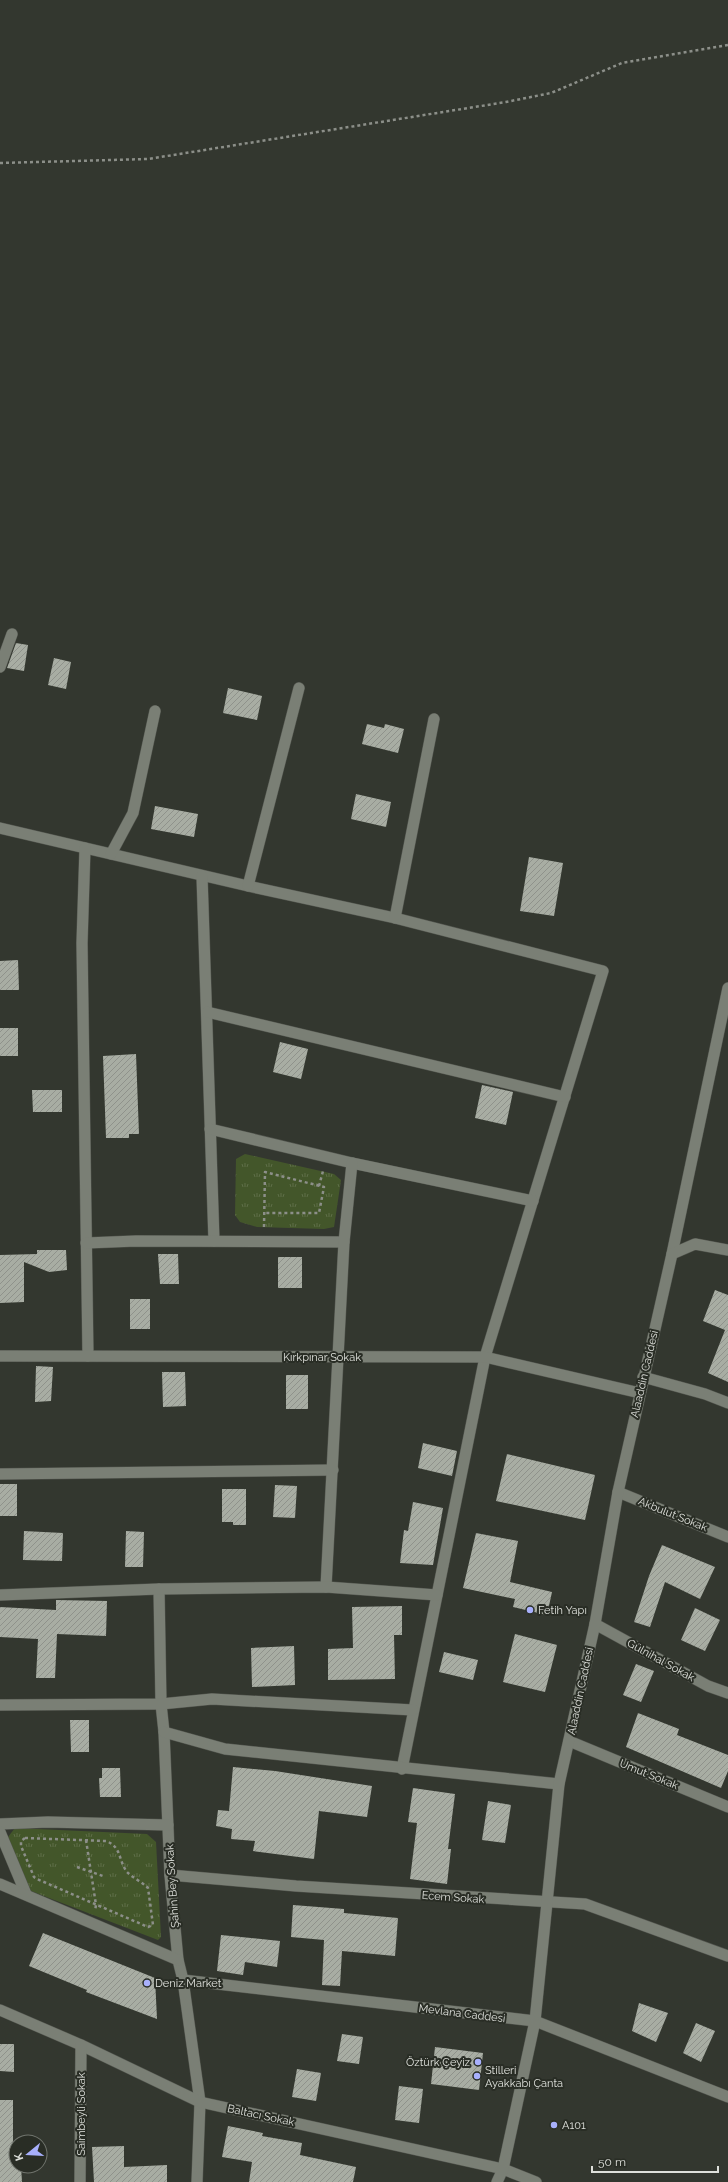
<svg xmlns="http://www.w3.org/2000/svg" width="728" height="2182" font-family="Raleway,sans-serif">
<style>
.park{fill:url(#park-tufts)}
.building{fill:url(#building-hatch)}
.lines{fill:none;stroke-linecap:round;stroke-linejoin:round}
.minor-casing{stroke:#52554e;stroke-width:12}
.tertiary-casing{stroke:#52554e;stroke-width:12}
.path{stroke:#8c8f89;stroke-width:2.5;stroke-dasharray:3 3;stroke-linecap:butt}
.minor{stroke:#7a7f75;stroke-width:11}
.tertiary{stroke:#7a7f75;stroke-width:11}
.poi-dot{fill:#a8b0fc;stroke:#292d25;stroke-width:1.5}
.labels{text-anchor:middle;stroke-width:4;stroke-linejoin:round;paint-order:stroke}
.street-label{font-size:11px;fill:#dee0db;stroke:#292d25}
.poi-label{font-size:11px;fill:#dee0db;stroke:#292d25;text-anchor:start}
</style>
<defs>
<pattern id="park-tufts" width="24" height="20" patternUnits="userSpaceOnUse"><rect width="24" height="20" fill="#43562a"/><path d="M3 7l-1-3M5 7V3M7 7l1-3M15 17l-1-3M17 17v-4M19 17l1-3" fill="none" stroke="#5e6e48"/></pattern>
<pattern id="building-hatch" width="6" height="6" patternUnits="userSpaceOnUse"><rect width="6" height="6" fill="#a8ada3"/><path d="M-1 1l2-2M0 6l6-6M5 7l2-2" fill="none" stroke="#8f928b"/></pattern>
</defs>
<rect width="100%" height="100%" fill="#33372f"/>
<!-- park -->
<g class="park">
<path d="M245,1154L334,1174L341,1180L334,1227L324,1229L257,1227L240,1222L235,1215L236,1159Z"/>
<path d="M15,1828L147,1834L156,1842L161,1937L158,1940L31,1891L9,1843L8,1837Z"/>
</g>
<!-- building -->
<g class="building">
<path d="M16,643L28,645L24,671L7,668Z"/>
<path d="M54,658L71,662L66,689L48,685Z"/>
<path d="M228,688L262,696L257,720L223,713Z"/>
<path d="M367,724L384,728L385,724L404,729L398,753L362,744Z"/>
<path d="M356,794L391,802L386,827L351,819Z"/>
<path d="M155,806L198,814L194,837L151,829Z"/>
<path d="M529,857L563,863L554,916L520,911Z"/>
<path d="M18,960L19,990H0V961Z"/>
<rect x="0" y="1028" width="18" height="28"/>
<path d="M280,1042L308,1049L301,1079L273,1072Z"/>
<path d="M136,1054L139,1134H129V1138H106L103,1056Z"/>
<path d="M482,1085L513,1092L506,1125L475,1118Z"/>
<path d="M32,1090H62V1112H33Z"/>
<path d="M37,1250H66L67,1270L49,1272L24,1262V1302L0,1303V1255L37,1254Z"/>
<path d="M158,1254H178L179,1284H160Z"/>
<rect x="278" y="1257" width="24" height="31"/>
<path d="M715,1290L728,1295V1382L708,1373L725,1330L703,1321Z"/>
<rect x="130" y="1299" width="20" height="30"/>
<path d="M36,1366L53,1367L51,1401L35,1402Z"/>
<path d="M162,1372H185L186,1406L163,1407Z"/>
<rect x="286" y="1375" width="22" height="34"/>
<path d="M423,1443L457,1451L452,1476L418,1468Z"/>
<path d="M507,1454L595,1475L585,1520L496,1501Z"/>
<rect x="0" y="1484" width="17" height="32"/>
<path d="M275,1485L297,1486L295,1518L273,1517Z"/>
<path d="M222,1489H246V1525H233V1522H222Z"/>
<path d="M413,1502L443,1508L433,1565L400,1563L404,1530L408,1531Z"/>
<path d="M24,1531L63,1533L62,1561L23,1560Z"/>
<path d="M126,1531L144,1532L143,1567H125Z"/>
<path d="M476,1533L518,1541L510,1582L552,1592L547,1615L513,1607L515,1599L463,1588Z"/>
<path d="M662,1545L715,1567L700,1599L665,1582L650,1627L634,1622L649,1576Z"/>
<path d="M56,1600L107,1601L106,1636L57,1634L55,1678H36L38,1639L0,1637V1607L56,1610Z"/>
<path d="M402,1606V1635H394L395,1679L328,1680V1649L353,1648L352,1607Z"/>
<path d="M695,1608L720,1620L705,1651L681,1640Z"/>
<path d="M515,1634L557,1645L545,1692L503,1682Z"/>
<path d="M294,1646L295,1685L252,1687L251,1648Z"/>
<path d="M444,1652L478,1660L473,1680L439,1672Z"/>
<path d="M636,1664L654,1671L641,1702L623,1695Z"/>
<path d="M638,1713L679,1729L677,1735L728,1755V1771L721,1788L626,1747Z"/>
<path d="M70,1720H89V1752H71Z"/>
<path d="M233,1767L275,1771L372,1786L367,1817L319,1811L314,1859L253,1851L255,1841L231,1839L232,1829L216,1826L218,1810L229,1811Z"/>
<path d="M102,1768H120L121,1797H100L99,1778H102Z"/>
<path d="M413,1788L455,1794L448,1849H451L447,1884L410,1879L417,1823L408,1822Z"/>
<path d="M488,1801L511,1805L505,1843L482,1840Z"/>
<path d="M293,1905L344,1909V1913L398,1918L395,1956L342,1951L340,1986L322,1985L324,1940L291,1937Z"/>
<path d="M43,1933L155,1978L157,2019L86,1992L87,1990L29,1966Z"/>
<path d="M221,1935L280,1941L277,1967L245,1962L243,1975L217,1971Z"/>
<path d="M639,2003L668,2013L656,2042L632,2031Z"/>
<path d="M696,2023L715,2031L701,2062L683,2053Z"/>
<path d="M342,2034L363,2037L359,2064L337,2061Z"/>
<path d="M0,2044H14V2072L0,2071Z"/>
<path d="M435,2047L483,2053L479,2090L431,2084Z"/>
<path d="M297,2069L321,2073L316,2101L292,2097Z"/>
<path d="M399,2086L423,2089L419,2123L395,2120Z"/>
<path d="M0,2100H13V2159H16V2166H21L22,2182H0Z"/>
<path d="M228,2126L263,2133L262,2136L302,2143L300,2155L356,2167L353,2182H249L252,2162L222,2157Z"/>
<path d="M124,2146V2167L167,2165V2182H94L92,2147Z"/>
</g>
<g class="lines">
<!-- minor casing -->
<g class="minor-casing">
<g id="minor">
<path d="M0,667L12,634"/>
<path d="M0,828L248,886L395,918L603,971L485,1357L402,1769"/>
<path d="M85,848L82,943L88,1356"/>
<path d="M111,854L133,813L155,711"/>
<path d="M202,876L214,1241"/>
<path d="M248,886L299,688"/>
<path d="M395,918L434,719"/>
<path d="M207,1012L565,1097"/>
<path d="M210,1129L352,1163L533,1201"/>
<path d="M86,1243L136,1241L344,1242"/>
<path d="M672,1254L728,988"/>
<path d="M0,1356L485,1357L640,1393"/>
<path d="M643,1377L705,1394L728,1403"/>
<path d="M0,1474L333,1470"/>
<path d="M618,1492L728,1537"/>
<path d="M326,1587L344,1242L352,1163"/>
<path d="M159,1589L161,1704L164,1732L170,1875L178,1960L183,1980L200,2102L197,2182"/>
<path d="M0,1595L159,1589L326,1587L437,1595"/>
<path d="M595,1624L708,1686L728,1693"/>
<path d="M0,1705L161,1704L212,1699L413,1710"/>
<path d="M164,1732L225,1749L559,1784"/>
<path d="M569,1741L728,1807"/>
<path d="M0,1824L48,1822L168,1825"/>
<path d="M0,1832L26,1894"/>
<path d="M170,1875L296,1886L585,1904L728,1956"/>
<path d="M0,1884L178,1960"/>
<path d="M0,2010L81,2045L200,2102L503,2169L536,2182"/>
<path d="M80,2182L81,2045"/>
</g>
</g>
<!-- tertiary casing -->
<g class="tertiary-casing">
<g id="tertiary">
<path d="M183,1980L535,2021L728,2097"/>
<path d="M497,2182L503,2169L535,2021L559,1784L595,1624L618,1492L672,1254L695,1244L728,1250"/>
</g>
</g>
<!-- path -->
<g class="path">
<path d="M0,163L148,159L506,102L551,93L622,63L728,45"/>
<path d="M319,1186L323,1171"/>
<path d="M264,1227L265,1172L324,1187L319,1213H265"/>
<path d="M25,1838L106,1841C122,1847 118,1860 127,1872C133,1878 142,1882 148,1888L153,1925L148,1927L37,1879L34,1877L21,1846V1841Z"/>
<path d="M86,1840L96,1905L95,1911"/>
<path d="M77,1867L103,1876"/>
</g>
<!-- minor -->
<use href="#minor" class="minor"/>
<!-- tertiary -->
<use href="#tertiary" class="tertiary"/>
</g>
<!-- markers -->
<g class="poi-dot">
<circle cx="530" cy="1610" r="4"/>
<circle cx="147" cy="1983" r="4"/>
<circle cx="478" cy="2062" r="4"/>
<circle cx="477" cy="2076" r="4"/>
<circle cx="554" cy="2125" r="4"/>
</g>
<g class="labels">
<!-- street labels -->
<g class="street-label">
<text x="322" y="1361">Kırkpınar Sokak</text>
<text transform="translate(644 1374) rotate(-77)" y="4">Alaaddin Caddesi</text>
<text transform="translate(673 1514) rotate(22)" y="4">Akbulut Sokak</text>
<text transform="translate(661 1660) rotate(29)" y="4">Gülnihal Sokak</text>
<text transform="translate(580 1691) rotate(-78)" y="4">Alaaddin Caddesi</text>
<text transform="translate(649 1774) rotate(22)" y="4">Umut Sokak</text>
<text transform="translate(172 1886) rotate(-94)" y="4">Şahin Bey Sokak</text>
<text transform="translate(453 1897) rotate(4)" y="4">Ecem Sokak</text>
<text transform="translate(462 2013) rotate(7)" y="4">Mevlana Caddesi</text>
<text transform="translate(81 2114) rotate(-90)" y="4">Saimbeyli Sokak</text>
<text transform="translate(261 2115) rotate(12)" y="4">Baltacı Sokak</text>
</g>
<!-- poi labels -->
<g class="poi-label">
<text x="538" y="1614">Fetih Yapı</text>
<text x="155" y="1987">Deniz Market</text>
<text x="470" y="2066" text-anchor="end">Öztürk Çeyiz</text>
<text x="485" y="2074">Stilleri<tspan x="485" dy="13">Ayakkabı Çanta</tspan></text>
<text x="562" y="2129">A101</text>
</g>
</g>
<!-- north arrow -->
<g transform="translate(28 2154) rotate(252)"><circle r="19" fill="#292d25" stroke="#71756e"/>
<path d="M0-3L7 15L0 10L-7 15Z" fill="#a8b0fc"/>
<text y="-6" font-size="11" font-weight="bold" text-anchor="middle" fill="#dee0db">K</text>
</g>
<!-- scale -->
<path d="M592 2166v6h126v-6" fill="none" stroke="#dee0db" stroke-width="2"/>
<text x="598" y="2166" font-size="12" fill="#dee0db" stroke="#292d25" stroke-width="3" paint-order="stroke">50 m</text>
</svg>
